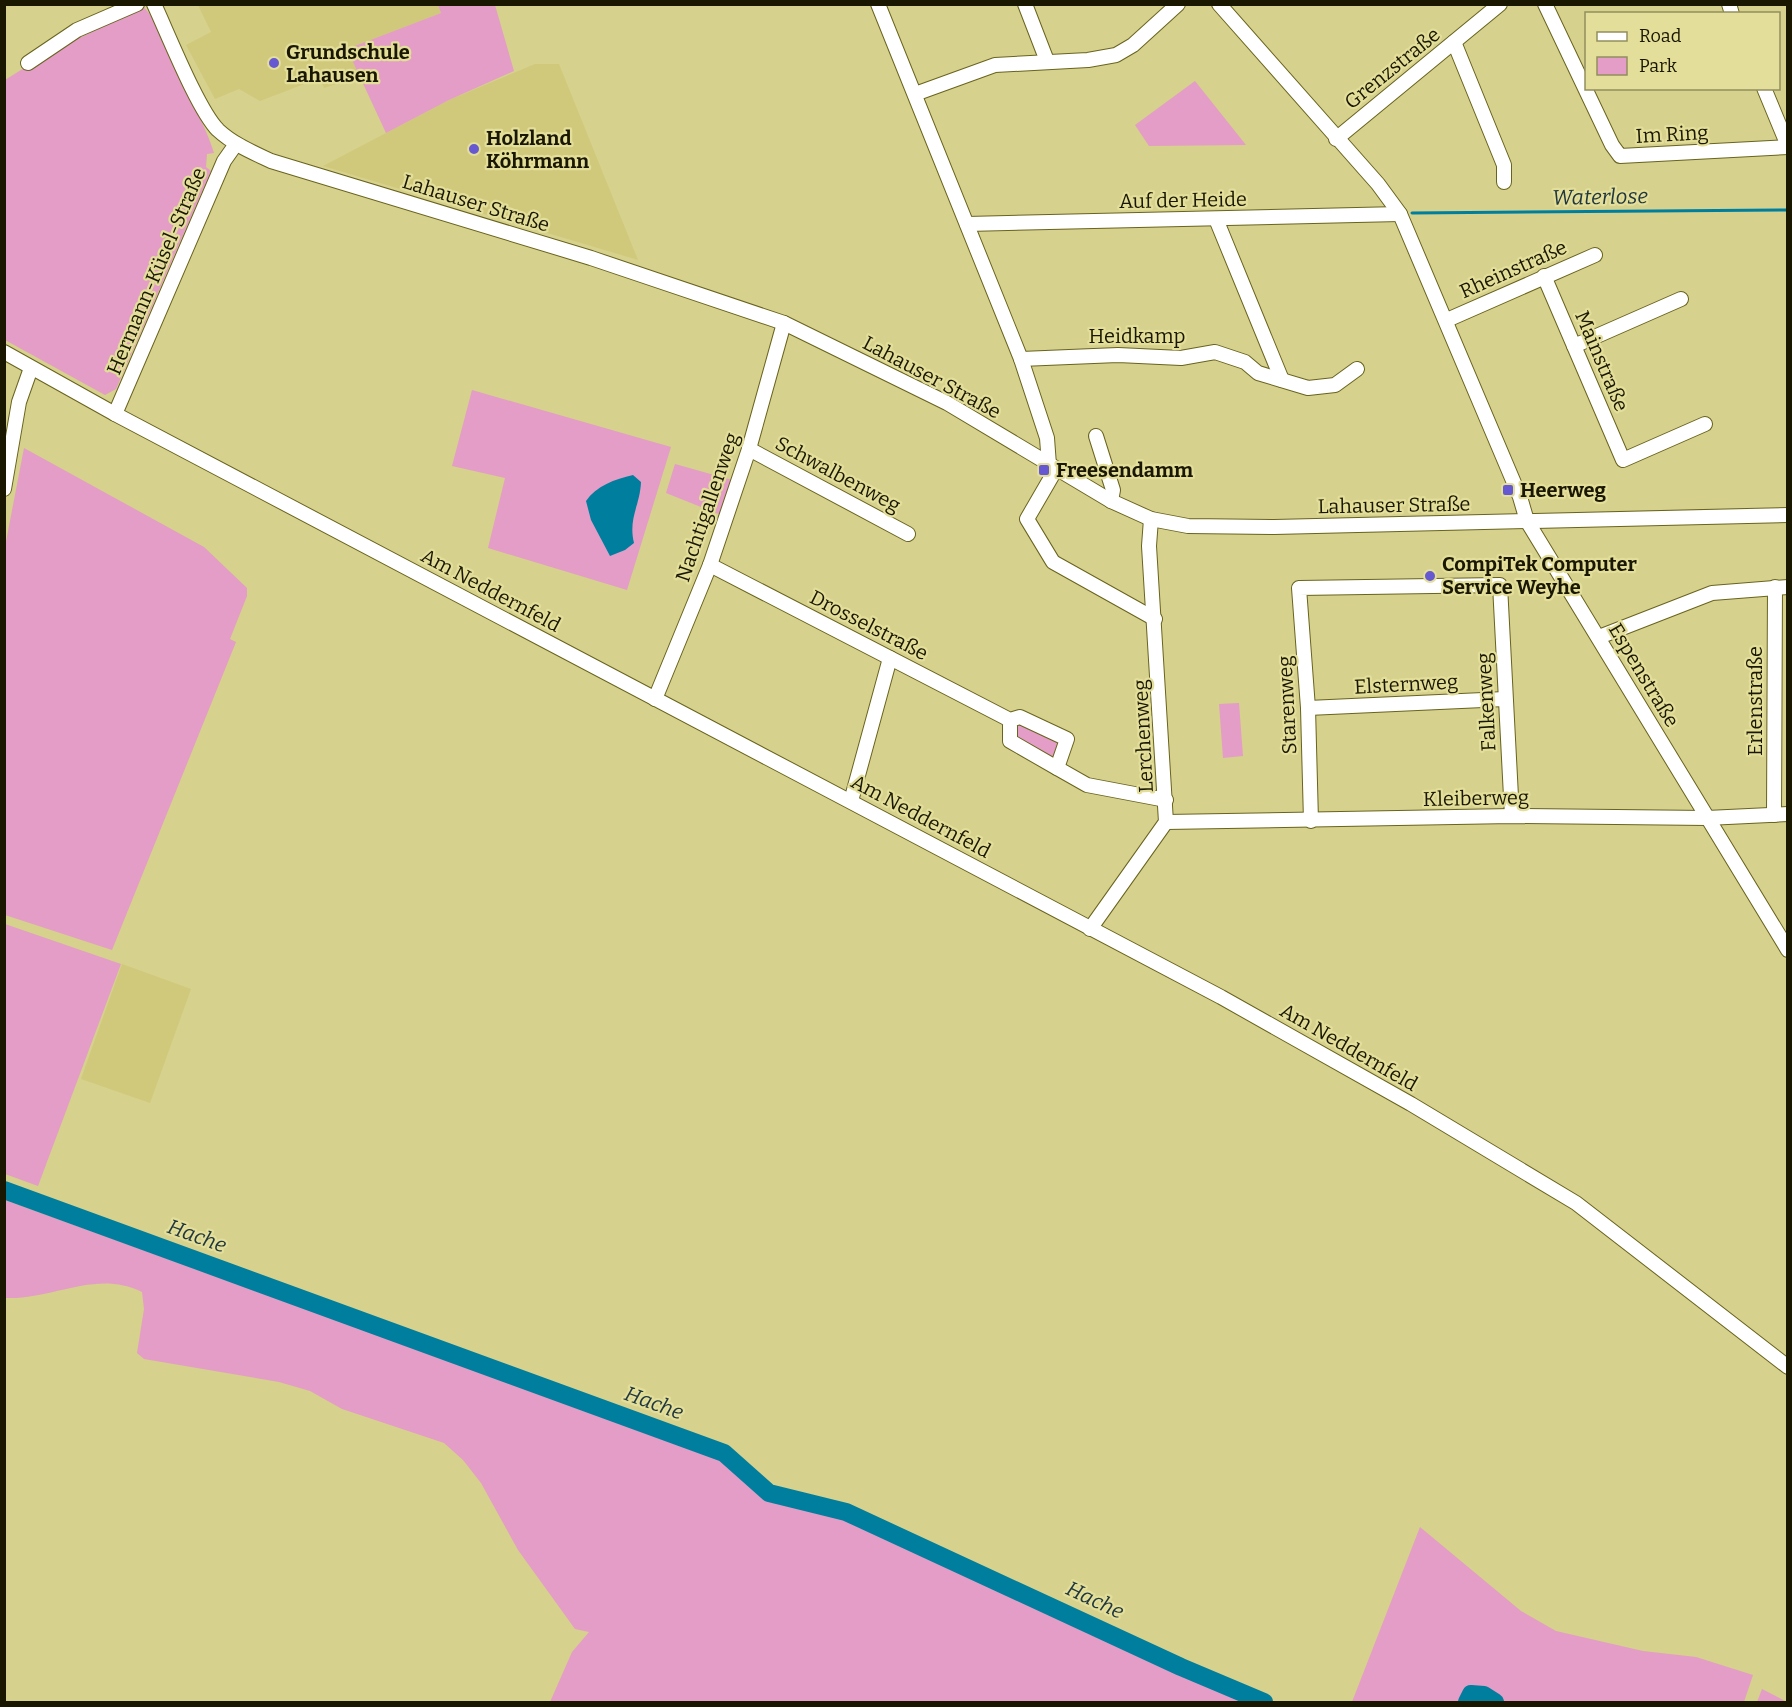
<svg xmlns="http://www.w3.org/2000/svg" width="1792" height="1707" font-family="Bitter,serif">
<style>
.built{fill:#d0c97c}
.green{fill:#e39dc6}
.water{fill:#007e9e}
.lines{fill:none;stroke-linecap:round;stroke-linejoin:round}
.stream{stroke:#007e9e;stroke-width:3}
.river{stroke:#007e9e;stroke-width:18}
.minor-casing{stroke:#69631e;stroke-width:16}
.minor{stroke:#fff;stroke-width:14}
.poi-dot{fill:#6658d1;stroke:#e3de99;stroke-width:2}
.labels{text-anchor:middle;stroke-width:4.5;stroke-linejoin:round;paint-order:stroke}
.poi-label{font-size:20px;font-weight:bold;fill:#1a1700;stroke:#e3de99;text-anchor:start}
.street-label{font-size:20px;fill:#1a1700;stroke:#e3de99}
.water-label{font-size:21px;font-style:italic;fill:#21373f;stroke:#e3de99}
</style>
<rect width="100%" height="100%" fill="#d6d18c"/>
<!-- built -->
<g class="built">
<path d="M438,4L441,13L348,49L360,76L324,88L320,78L260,101L239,89L215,99L186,45L211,32L198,5Z"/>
<path d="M535,64H559L638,260L323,166L449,100Z"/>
<path d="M122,964L191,989L150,1103L81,1079Z"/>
</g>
<!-- green -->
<g class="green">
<path d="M438,5H495L514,71L449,100L386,133L347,49L441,13Z"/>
<path d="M144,7C164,30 173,62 186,89C196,111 207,130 214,153L207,154L206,167L211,171L116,389L105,395L5,340V80L48,53Z"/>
<path d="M1195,81L1246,145L1149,146L1135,125Z"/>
<path d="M472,390L671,447L627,590L488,548L505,478L452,466Z"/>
<path d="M24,448L204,547L247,588V596L230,639L236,642L112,950L5,915L4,552Z"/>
<path d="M675,464L732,480L721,515L666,493Z"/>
<path d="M1239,703L1243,756L1223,758L1219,704Z"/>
<path d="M1020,718L1064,739L1055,765L1011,740V722Z"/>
<path d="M5,924L121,964L38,1186L5,1174Z"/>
<path d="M5,1200L721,1459L765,1498L844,1517L1251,1702H550L572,1652L589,1632L575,1629L518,1550L481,1483L463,1460L444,1443L342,1409L310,1391L279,1382L144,1359L137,1353L144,1309L142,1292C96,1269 53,1300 5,1298Z"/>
<path d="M1420,1527L1521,1611L1556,1631L1643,1651L1696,1657L1753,1675L1744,1702H1352Z"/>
<path d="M1762,1689L1787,1702H1757Z"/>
</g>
<!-- water -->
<path class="water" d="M633,475L641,482C640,506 628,518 634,543L625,550L610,556L591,520L586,501C596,486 615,479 633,475Z"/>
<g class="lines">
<!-- stream -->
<path class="stream" d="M1412,213L1788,210"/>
<!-- river -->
<g class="river">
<path d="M4,1190L724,1453L769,1493L846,1512L1181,1667L1264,1702"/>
<path d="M1467,1702L1471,1694L1484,1695L1495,1702"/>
</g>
<!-- minor casing -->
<g class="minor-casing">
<g id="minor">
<path d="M154,4C168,34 198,110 218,130C233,144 252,152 271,161L591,258L784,323L947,403L1111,501L1151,519L1188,526L1274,527L1788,515"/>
<path d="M878,4L1021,359L1047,438L1049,465"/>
<path d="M1025,4L1047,61"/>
<path d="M1219,4L1378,184L1400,214L1520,497L1527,521L1788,950"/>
<path d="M1545,4L1612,145L1620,156L1788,147"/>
<path d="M1729,4L1732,14"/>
<path d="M1454,42L1504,165V182"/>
<path d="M28,63L77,30L137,4"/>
<path d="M1764,88L1788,146"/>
<path d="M915,94L995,65L1088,60L1116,55L1133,45L1178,4"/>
<path d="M1336,139L1500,4"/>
<path d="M1216,219L1282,380"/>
<path d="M967,224L1400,214"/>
<path d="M1544,276L1623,460L1705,424"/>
<path d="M1447,320L1595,255"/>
<path d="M1574,346L1681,299"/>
<path d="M4,352L115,414L1221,997L1411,1104L1576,1203L1788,1367"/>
<path d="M1021,359L1118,355L1181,358L1215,352L1245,362L1258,373L1308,388L1335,385L1357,369"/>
<path d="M115,414L224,161L236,144"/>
<path d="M1096,436L1113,490L1111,501"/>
<path d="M749,449L908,534"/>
<path d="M1056,469L1027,519L1053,562L1155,619"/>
<path d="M4,489L19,402L31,368"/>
<path d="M710,565L1010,720L1020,717L1067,739L1057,768L1010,741V720"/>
<path d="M1599,637L1712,593L1788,587"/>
<path d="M655,699L710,565L749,449L784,323"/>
<path d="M1308,708L1505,699"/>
<path d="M1057,768L1087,785L1166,800"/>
<path d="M851,801L890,658"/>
<path d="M1774,815L1775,587"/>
<path d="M1311,821L1308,708L1299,588L1500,585L1512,816"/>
<path d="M1166,822L1512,816L1707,818L1788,814"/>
<path d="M1090,929L1166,822L1149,546L1151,519"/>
</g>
</g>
<!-- minor -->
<use href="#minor" class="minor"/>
</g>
<!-- markers -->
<g class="poi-dot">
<circle cx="274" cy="63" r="6"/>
<circle cx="474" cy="149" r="6"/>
<rect x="1038" y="464" width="12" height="12" rx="3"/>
<rect x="1502" y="484" width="12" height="12" rx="3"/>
<circle cx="1430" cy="576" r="6"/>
</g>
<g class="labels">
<!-- poi labels -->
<g class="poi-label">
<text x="286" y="59">Grundschule<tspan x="286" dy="23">Lahausen</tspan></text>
<text x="486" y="145">Holzland<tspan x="486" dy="23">Köhrmann</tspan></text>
<text x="1056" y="477">Freesendamm</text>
<text x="1520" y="497">Heerweg</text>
<text x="1442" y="571">CompiTek Computer<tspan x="1442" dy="23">Service Weyhe</tspan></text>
</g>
<!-- street labels -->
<g class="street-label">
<text transform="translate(1392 68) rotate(-39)" y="7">Grenzstraße</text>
<text transform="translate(1672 134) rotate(-3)" y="7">Im Ring</text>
<text transform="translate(1183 200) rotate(-1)" y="7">Auf der Heide</text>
<text transform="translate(476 203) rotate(17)" y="7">Lahauser Straße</text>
<text transform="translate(1513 269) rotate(-24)" y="7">Rheinstraße</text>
<text transform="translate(156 271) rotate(-67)" y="7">Hermann-Küsel-Straße</text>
<text x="1137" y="343">Heidkamp</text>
<text transform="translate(1602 361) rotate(67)" y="7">Mainstraße</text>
<text transform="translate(932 377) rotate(28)" y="7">Lahauser Straße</text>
<text transform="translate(838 474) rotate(28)" y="7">Schwalbenweg</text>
<text transform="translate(1394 505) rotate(-1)" y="7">Lahauser Straße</text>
<text transform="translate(707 507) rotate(-71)" y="7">Nachtigallenweg</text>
<text transform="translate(491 590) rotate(28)" y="7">Am Neddernfeld</text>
<text transform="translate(869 625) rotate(27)" y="7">Drosselstraße</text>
<text transform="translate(1644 675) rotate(59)" y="7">Espenstraße</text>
<text transform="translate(1406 684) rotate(-3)" y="7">Elsternweg</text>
<text transform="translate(1755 701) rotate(-90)" y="7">Erlenstraße</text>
<text transform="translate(1486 702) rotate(-93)" y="7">Falkenweg</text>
<text transform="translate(1287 705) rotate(-93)" y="7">Starenweg</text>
<text transform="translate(1143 736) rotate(-93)" y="7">Lerchenweg</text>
<text transform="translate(1476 798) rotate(-1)" y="7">Kleiberweg</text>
<text transform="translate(921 816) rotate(28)" y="7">Am Neddernfeld</text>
<text transform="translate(1349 1047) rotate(30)" y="7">Am Neddernfeld</text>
</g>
<!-- water labels -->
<g class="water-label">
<text transform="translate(1600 197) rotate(-1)" y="7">Waterlose</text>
<text transform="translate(197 1236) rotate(20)" y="7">Hache</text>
<text transform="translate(654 1403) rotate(20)" y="7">Hache</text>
<text transform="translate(1095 1600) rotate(25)" y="7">Hache</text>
</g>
</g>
<!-- border -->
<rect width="1792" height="1707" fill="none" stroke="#1a1700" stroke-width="12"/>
<!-- legend -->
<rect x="1585" y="12" width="195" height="78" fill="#e3de99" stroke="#938e5c" stroke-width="1.5"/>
<rect x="1597" y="32" width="30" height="9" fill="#ffffff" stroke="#938e5c" stroke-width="1.5"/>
<text x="1639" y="42" font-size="18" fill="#1a1700">Road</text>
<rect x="1597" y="57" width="30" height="18" fill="#e39dc6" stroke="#938e5c" stroke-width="1.5"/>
<text x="1639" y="72" font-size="18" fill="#1a1700">Park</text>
</svg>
